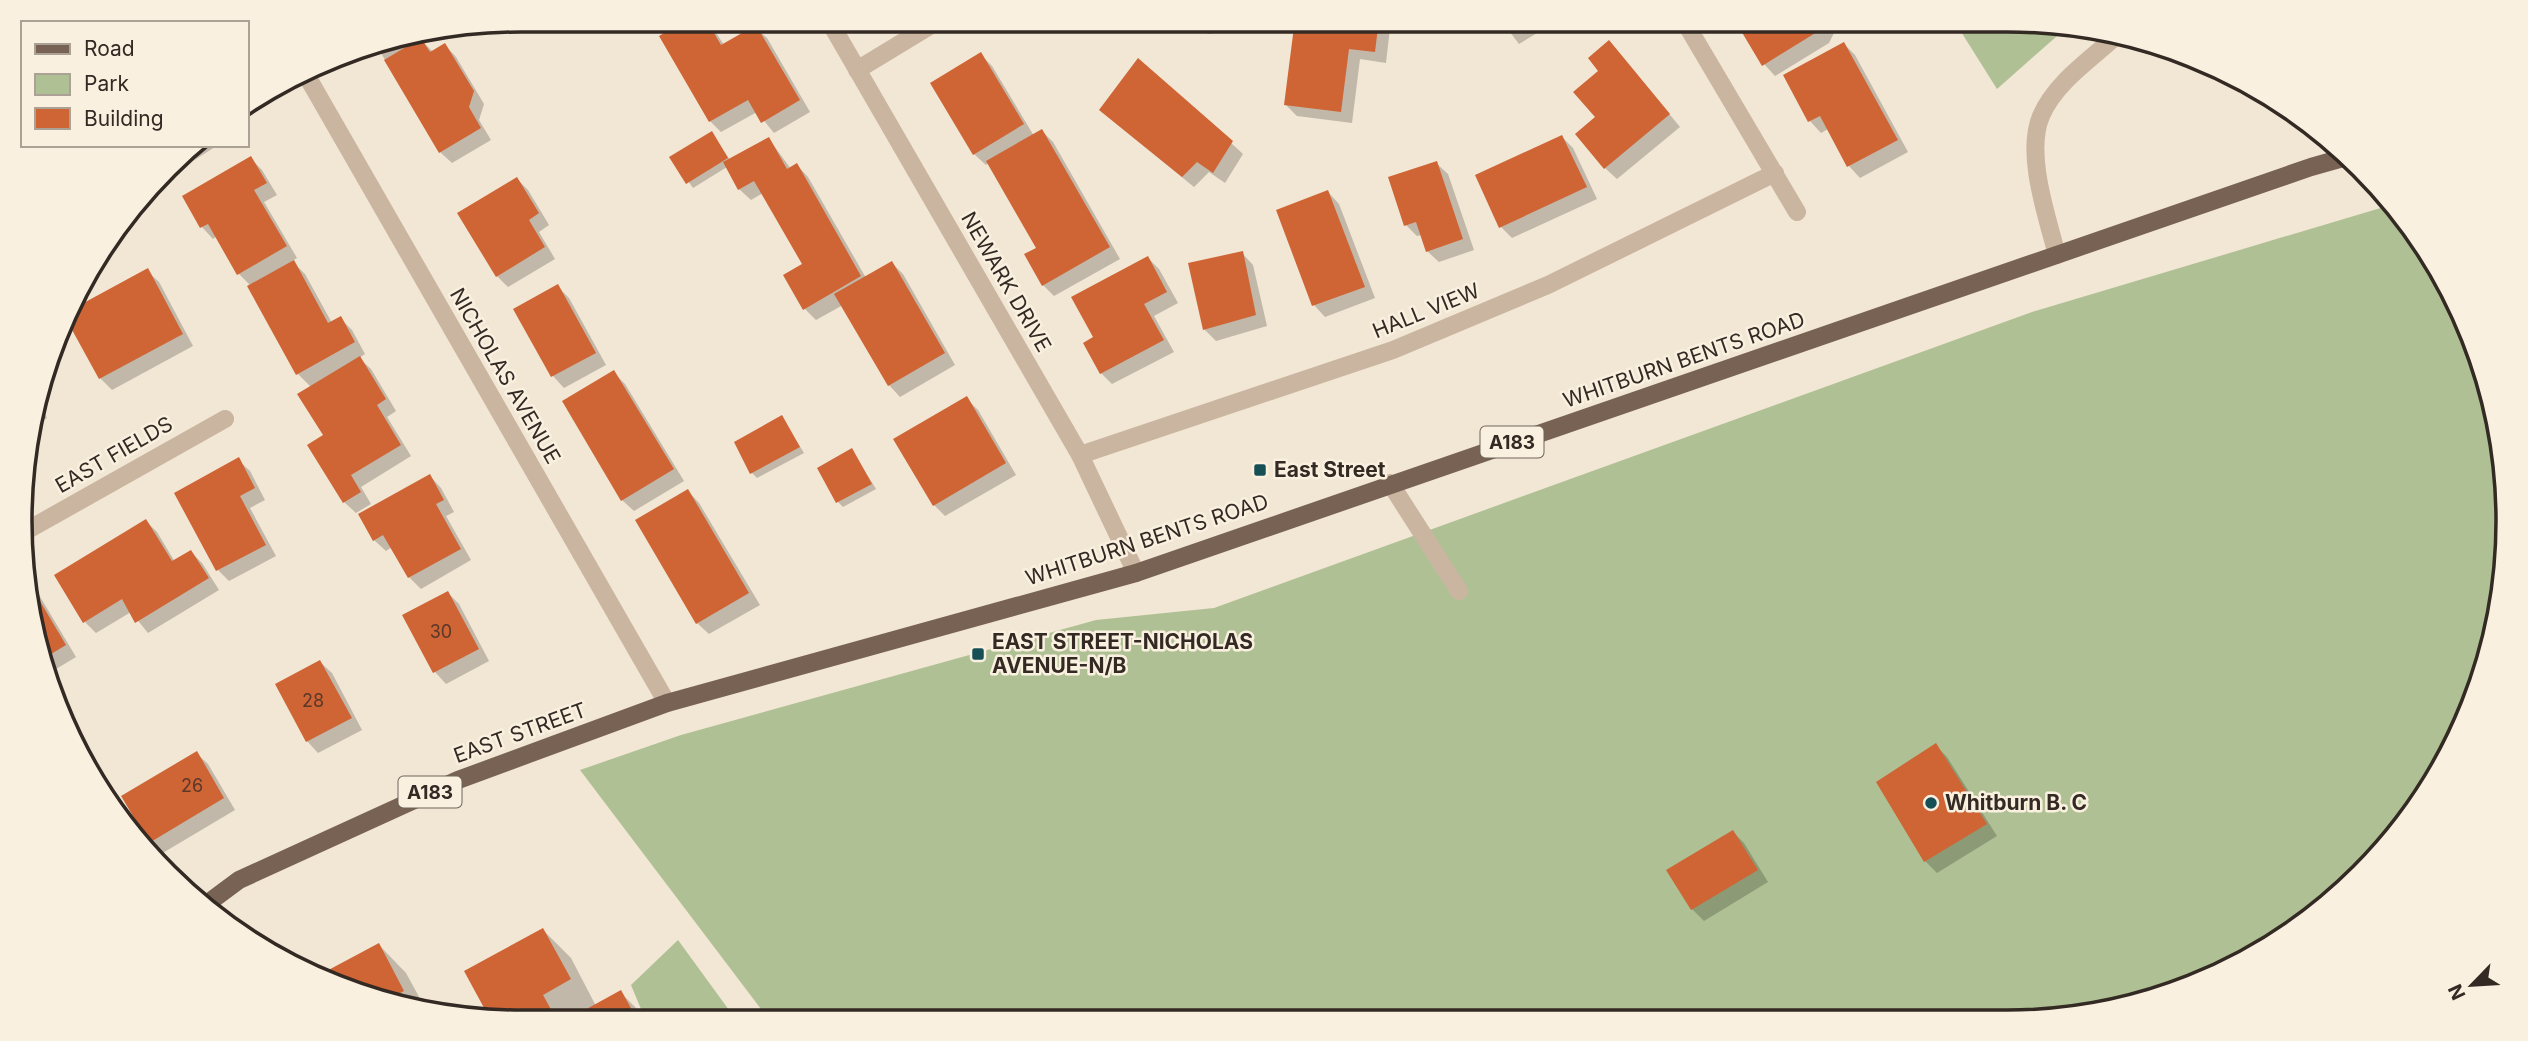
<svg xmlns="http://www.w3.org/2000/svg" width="2528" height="1041" font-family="Inter,sans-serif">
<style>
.green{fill:#afc194}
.shadow{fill:#0003}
.building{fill:#cf6435}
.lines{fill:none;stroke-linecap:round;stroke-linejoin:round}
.minor{stroke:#cab6a0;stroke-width:18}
.major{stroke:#776253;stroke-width:18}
.poi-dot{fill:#174f57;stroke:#faf0e0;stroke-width:2.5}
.labels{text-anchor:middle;stroke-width:5;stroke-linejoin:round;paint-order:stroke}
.number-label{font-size:18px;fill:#5b3828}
.shield{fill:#faf0e0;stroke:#6f655c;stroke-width:2}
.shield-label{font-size:19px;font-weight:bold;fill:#342a24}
.street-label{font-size:21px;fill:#342a24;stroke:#faf0e0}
.poi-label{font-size:21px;font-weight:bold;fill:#342a24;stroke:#faf0e0;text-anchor:start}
.rim{fill:none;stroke:#342a24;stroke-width:3.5}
</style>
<rect width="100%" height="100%" fill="#f2e6d4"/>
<!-- green -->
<g class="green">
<path d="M1953,19H2007L2065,29L1997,89Z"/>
<path d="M2394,204L2405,215L2457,298L2492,390L2508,487L2505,586L2482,681L2424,799L2338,898L2200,983L2073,1017L770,1021L580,770L681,735L1096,620L1214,608L2032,312Z"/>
<path d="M678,940L737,1021H646L631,985Z"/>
</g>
<!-- shadow -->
<g class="shadow">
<path d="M670,19H707L724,45L755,27L767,38L810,112L774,133L757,112L721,132L710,121L678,27Z"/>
<path d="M1296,19H1391L1386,63L1360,59L1352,123L1297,116L1285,104Z"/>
<path d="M1500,19H1560L1519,44Z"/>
<path d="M1736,19H1835L1838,25L1829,43L1775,76L1764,64Z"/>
<path d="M408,38L412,46L421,40L433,52L445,45L456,57L484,104L479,120L491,140L452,163L440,152L375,43Z"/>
<path d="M1844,44L1855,55L1908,152L1860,178L1849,166L1828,129L1821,133L1810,121L1785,76Z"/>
<path d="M1620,54L1680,127L1617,179L1605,168L1597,118Z"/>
<path d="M981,55L992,66L1034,136L1042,131L1053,142L1120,259L1054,296L1043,285L1038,248L989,163L986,165L974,154Z"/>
<path d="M1113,121L1231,143L1243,154L1225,183L1209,172L1194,187Z"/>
<path d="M712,133L730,160L769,139L791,169L797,165L808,177L866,278L892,263L903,274L955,365L900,397L889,385L843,305L816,320L805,309L804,265L763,193L751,200L739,189L727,167L693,188L672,158Z"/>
<path d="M1562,137L1573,148L1597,199L1512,238L1501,227Z"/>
<path d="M189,145H218L174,173L170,169Z"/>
<path d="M250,158L262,170L277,195L264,202L297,258L292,261L305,274L332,323L340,318L352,330L365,354L359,358L371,369L396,411L387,417L411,456L361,487L371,504L356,513L344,502L311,387L298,374L251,286L239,274L217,236L213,239L202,227L184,197Z"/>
<path d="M1436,163L1448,174L1474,250L1439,262L1427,251L1422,235L1417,236L1406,225Z"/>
<path d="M517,179L528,190L549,225L539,232L555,259L508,287L497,276Z"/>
<path d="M1328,192L1339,204L1375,298L1325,317L1314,305L1278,211Z"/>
<path d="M1242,253L1253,265L1267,326L1216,341L1204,329Z"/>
<path d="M1148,258L1159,269L1178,303L1154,316L1174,352L1112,384L1101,373L1095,338Z"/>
<path d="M147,271L159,282L193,346L112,390L100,378L66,314Z"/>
<path d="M557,286L569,298L606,365L564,388L553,376L515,309Z"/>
<path d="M613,372L625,384L684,481L634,511L622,500Z"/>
<path d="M966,398L978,410L1016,475L945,516L934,505Z"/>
<path d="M37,399L47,418L30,428Z"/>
<path d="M782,418L804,453L757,478L752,473Z"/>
<path d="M852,450L876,489L843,507L838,502Z"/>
<path d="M238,460L250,471L265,500L250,508L276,556L229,581L218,570Z"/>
<path d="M430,476L441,488L454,512L446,516L471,560L421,589L409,577L392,547L386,551L374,540Z"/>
<path d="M688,491L699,503L760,605L709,634L697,623Z"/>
<path d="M146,521L157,532L175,562L191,552L202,563L219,590L148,633L131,612L96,633L85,622Z"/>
<path d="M28,584L39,595L76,657L46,675L29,619Z"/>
<path d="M448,593L459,604L489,661L446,684L435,672Z"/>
<path d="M320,662L332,673L362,730L318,753L307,741Z"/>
<path d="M1935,745L1947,757L1997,836L1937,873L1925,861L1878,782Z"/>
<path d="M196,753L208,764L235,810L161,854L150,842Z"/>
<path d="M1733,832L1744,843L1768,882L1704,921L1692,909Z"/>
<path d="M543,930L571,958L596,1006L621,993L649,1021L520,1022L491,1017Z"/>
<path d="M379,945L406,973L424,1006L360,995L322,975Z"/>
</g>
<!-- building -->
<g class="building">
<path d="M688,19H706L721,45L756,25L800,100L761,123L748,100L709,122L659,36Z"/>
<path d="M1295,19H1379L1375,52L1349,49L1341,112L1284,105Z"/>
<path d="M1498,19H1530L1506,33Z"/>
<path d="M1734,19H1824L1817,32L1762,66Z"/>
<path d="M421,38L430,52L445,43L474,91L469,107L481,128L439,153L384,60Z"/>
<path d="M405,39L378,53L373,44L405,38Z"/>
<path d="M1609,40L1670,114L1604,169L1575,134L1595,117L1573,92L1598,71L1588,58Z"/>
<path d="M1844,42L1898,140L1847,167L1820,116L1808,122L1783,75Z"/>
<path d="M981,52L1024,124L973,155L930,83Z"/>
<path d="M1138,58L1233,141L1213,173L1197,162L1182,177L1099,110Z"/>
<path d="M1042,129L1110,247L1042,286L1024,254L1036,248L986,161Z"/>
<path d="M712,131L728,158L686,184L669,157Z"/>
<path d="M1562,135L1587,187L1499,228L1475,175Z"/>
<path d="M769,137L787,169L797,163L861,276L803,310L783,275L802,264L754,181L738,190L723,162Z"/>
<path d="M251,156L267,183L254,190L287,246L237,275L208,224L200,228L182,196Z"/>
<path d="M1437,161L1463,239L1426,252L1416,222L1404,226L1388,177Z"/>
<path d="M517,177L539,213L529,220L545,247L496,277L457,213Z"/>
<path d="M1328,190L1365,287L1312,306L1276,210Z"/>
<path d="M1243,251L1256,315L1203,330L1188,263Z"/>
<path d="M1148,256L1167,292L1144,304L1164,340L1100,374L1083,343L1093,337L1071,297Z"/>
<path d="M294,260L328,323L341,316L355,342L296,375L247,286Z"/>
<path d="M892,261L945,353L888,386L834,294Z"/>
<path d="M148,268L183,334L99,379L65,317L67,312Z"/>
<path d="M558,284L596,353L551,377L513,309Z"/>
<path d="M360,356L386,399L377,405L401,445L351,475L361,492L343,503L307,445L323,435L297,394Z"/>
<path d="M614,370L674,469L621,501L562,401Z"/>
<path d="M967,396L1006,463L933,506L893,439Z"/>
<path d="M782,415L800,447L750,474L734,442Z"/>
<path d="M852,448L872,484L836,503L817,468Z"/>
<path d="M239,457L255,488L240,496L266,545L216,571L174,493Z"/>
<path d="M430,474L444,500L436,504L461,549L408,578L383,535L373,541L358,514Z"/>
<path d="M688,489L749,593L696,624L635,520Z"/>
<path d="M146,519L172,561L191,550L209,578L135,623L122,599L83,623L54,575Z"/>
<path d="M28,581L66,645L41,660L29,619Z"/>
<path d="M448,591L479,649L433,673L402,615Z"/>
<path d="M320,660L352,718L306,742L275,684Z"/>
<path d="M1936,743L1987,824L1924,862L1876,782Z"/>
<path d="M197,751L224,798L149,843L121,796Z"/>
<path d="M1733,830L1758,870L1691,910L1666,870Z"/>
<path d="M543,928L571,979L543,995L558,1022H527L519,1008L500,1018L489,1017L464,971Z"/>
<path d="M379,943L404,991L387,1000L360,995L321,974Z"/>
<path d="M621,990L638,1021L563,1022Z"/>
</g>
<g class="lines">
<!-- minor -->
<g class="minor">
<path d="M828,19L1080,455L1136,573"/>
<path d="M1201,19L1210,25"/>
<path d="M1683,19L1797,212"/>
<path d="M857,70L941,19"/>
<path d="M304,71L667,703"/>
<path d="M2057,255C2047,216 2025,154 2041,116C2055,83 2090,60 2115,37"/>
<path d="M1080,455L1393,350L1548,285L1775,173"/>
<path d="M1390,483L1459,591"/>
<path d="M26,531L225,419"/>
</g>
<!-- major -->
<path class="major" d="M204,906L239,880L458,780L667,703L1136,573L2311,167L2350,156"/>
</g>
<!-- markers -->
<g class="poi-dot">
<rect x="1253" y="463" width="14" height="14" rx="3.5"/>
<rect x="971" y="647" width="14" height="14" rx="3.5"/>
<circle cx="1931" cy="803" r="7"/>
</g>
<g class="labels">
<!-- number labels -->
<g class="number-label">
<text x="441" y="638">30</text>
<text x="313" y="707">28</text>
<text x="192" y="792">26</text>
</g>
<!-- shield labels -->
<g class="shield">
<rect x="1480.5" y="426.5" width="63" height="31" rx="5"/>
<rect x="398.5" y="776.5" width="63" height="31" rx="5"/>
</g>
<g class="shield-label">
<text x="1512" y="449">A183</text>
<text x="430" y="799">A183</text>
</g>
<!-- street labels -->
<g class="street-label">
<text transform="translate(1006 282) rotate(60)" y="7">NEWARK DRIVE</text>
<text transform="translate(1426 311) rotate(-22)" y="7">HALL VIEW</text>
<text transform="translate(1684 360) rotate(-19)" y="7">WHITBURN BENTS ROAD</text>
<text transform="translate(505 376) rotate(60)" y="7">NICHOLAS AVENUE</text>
<text transform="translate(114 455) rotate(-30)" y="7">EAST FIELDS</text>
<text transform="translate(1147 540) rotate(-18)" y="7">WHITBURN BENTS ROAD</text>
<text transform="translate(520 733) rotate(-20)" y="7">EAST STREET</text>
</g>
<!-- poi labels -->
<g class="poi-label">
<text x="1274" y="477">East Street</text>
<text x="992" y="649">EAST STREET-NICHOLAS<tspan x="992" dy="24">AVENUE-N/B</tspan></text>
<text x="1945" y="810">Whitburn B. C</text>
</g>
</g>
<!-- crop -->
<path d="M0 0H2528V1041H0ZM521 32H2007A489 489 0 0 1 2496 521V521A489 489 0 0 1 2007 1010H521A489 489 0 0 1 32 521V521A489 489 0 0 1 521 32Z" fill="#faf0e0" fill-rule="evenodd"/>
<path class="rim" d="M521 32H2007A489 489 0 0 1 2496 521V521A489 489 0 0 1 2007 1010H521A489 489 0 0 1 32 521V521A489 489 0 0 1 521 32Z"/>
<!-- legend -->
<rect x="21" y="21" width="228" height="126" fill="#faf0e0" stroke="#aba195" stroke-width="2"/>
<rect x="35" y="44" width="35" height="10" fill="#776253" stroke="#aba195" stroke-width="2"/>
<text x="84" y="56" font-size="21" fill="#342a24">Road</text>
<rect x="35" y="74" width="35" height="21" fill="#afc194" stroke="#aba195" stroke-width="2"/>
<text x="84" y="91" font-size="21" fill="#342a24">Park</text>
<rect x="35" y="108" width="35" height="21" fill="#cf6435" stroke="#aba195" stroke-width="2"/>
<text x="84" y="126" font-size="21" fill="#342a24">Building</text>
<!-- north arrow -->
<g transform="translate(2472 985) rotate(245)" stroke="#faf0e0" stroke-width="5" paint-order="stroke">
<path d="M0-5L12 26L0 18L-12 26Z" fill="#342a24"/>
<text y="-10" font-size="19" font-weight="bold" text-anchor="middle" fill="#342a24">N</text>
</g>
</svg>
